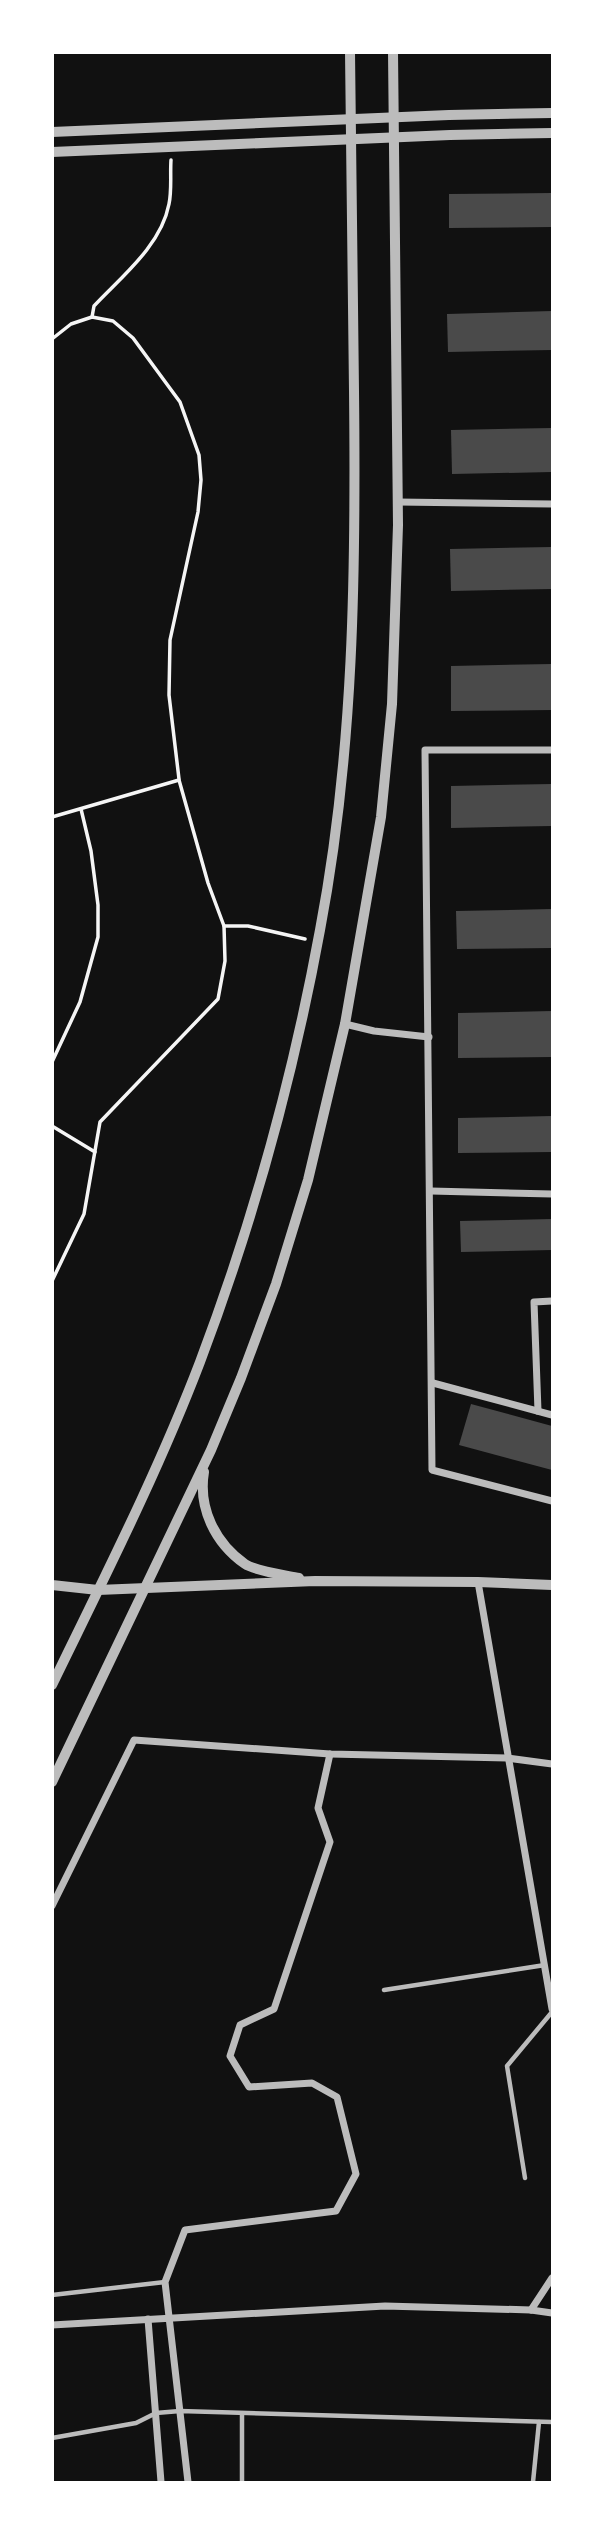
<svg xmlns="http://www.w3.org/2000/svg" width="605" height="2535" font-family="'Archivo Narrow',sans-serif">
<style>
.building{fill:#4a4a4a}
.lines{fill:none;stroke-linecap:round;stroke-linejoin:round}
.path{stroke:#f5f5f5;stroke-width:3.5}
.service{stroke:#bcbcbc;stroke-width:4.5}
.minor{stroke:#bcbcbc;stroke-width:7}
.tertiary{stroke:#bcbcbc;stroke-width:10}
</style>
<rect width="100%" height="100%" fill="#111"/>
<!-- building -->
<g class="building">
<path d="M552,193V227L449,228V194Z"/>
<path d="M552,311V350L448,352L447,314Z"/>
<path d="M552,428V472L452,474L451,430Z"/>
<path d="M552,547V589L451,591L450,549Z"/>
<path d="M552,664V710L451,711V666Z"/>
<path d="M552,784V826L451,828V786Z"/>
<path d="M552,909V948L457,949L456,911Z"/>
<path d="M552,1011V1057L458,1058V1013Z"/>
<path d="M552,1116V1152L458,1153V1118Z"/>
<path d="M552,1219V1250L461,1252L460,1221Z"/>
<path d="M471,1404L552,1426V1470L459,1445Z"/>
</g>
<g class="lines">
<!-- path -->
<g class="path">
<path d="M92,317L94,306C121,277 161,246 169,204C172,190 170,174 171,160"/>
<path d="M52,339L71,324L92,317L113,321L133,338L180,402L199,455L201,480L198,512L170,640L169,695L179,779"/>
<path d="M52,817L179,780L208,883L224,926L225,961L218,999L100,1122L84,1214L52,1281"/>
<path d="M224,926H248L305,939"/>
<path d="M52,1062L80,1002L98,937V905L91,851L81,809"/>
<path d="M52,1126L95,1152"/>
</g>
<!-- service -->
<g class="service">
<path d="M384,1990L545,1965"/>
<path d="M525,2178L507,2066L552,2012"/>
<path d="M52,2295L165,2282"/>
<path d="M242,2414V2482"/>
<path d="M52,2438L136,2423L156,2413L180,2411L552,2422"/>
<path d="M533,2482L539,2422"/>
</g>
<!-- minor -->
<g class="minor">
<path d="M398,502L552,504"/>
<path d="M552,750H425L432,1470L552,1501"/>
<path d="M345,1024L374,1031L429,1037"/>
<path d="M431,1191L552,1194"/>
<path d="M433,1383L552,1415"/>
<path d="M538,1411L534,1302L552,1301"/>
<path d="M478,1582L552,2009"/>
<path d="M52,1906L134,1740L330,1754L507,1758L552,1764"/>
<path d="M531,2310L552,2278"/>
<path d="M148,2319L161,2482"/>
<path d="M52,2325L385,2306L531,2310L552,2313"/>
<path d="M188,2482L165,2282L185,2230L336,2211L356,2174L337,2097L312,2083L249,2087L230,2056L240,2025L274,2009L330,1842L318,1808L330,1754"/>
</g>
<!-- tertiary -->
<g class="tertiary">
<path d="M52,132L449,115L552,113"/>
<path d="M52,152L450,135L552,133"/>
<path d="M204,1472C198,1508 215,1543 245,1564C255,1571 285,1575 299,1578"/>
<path d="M52,1585L98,1590L315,1581L478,1582L552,1585"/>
<path d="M52,1685C104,1578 158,1472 200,1362C253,1222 293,1077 320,930C354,752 356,571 354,391C353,278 351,165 350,52"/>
<path d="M52,1782L211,1450L241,1378L276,1284L308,1180L345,1024L381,817L392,704L398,525L393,52"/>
</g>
</g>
<!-- border -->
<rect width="605" height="2535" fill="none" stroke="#ffffff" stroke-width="108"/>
</svg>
